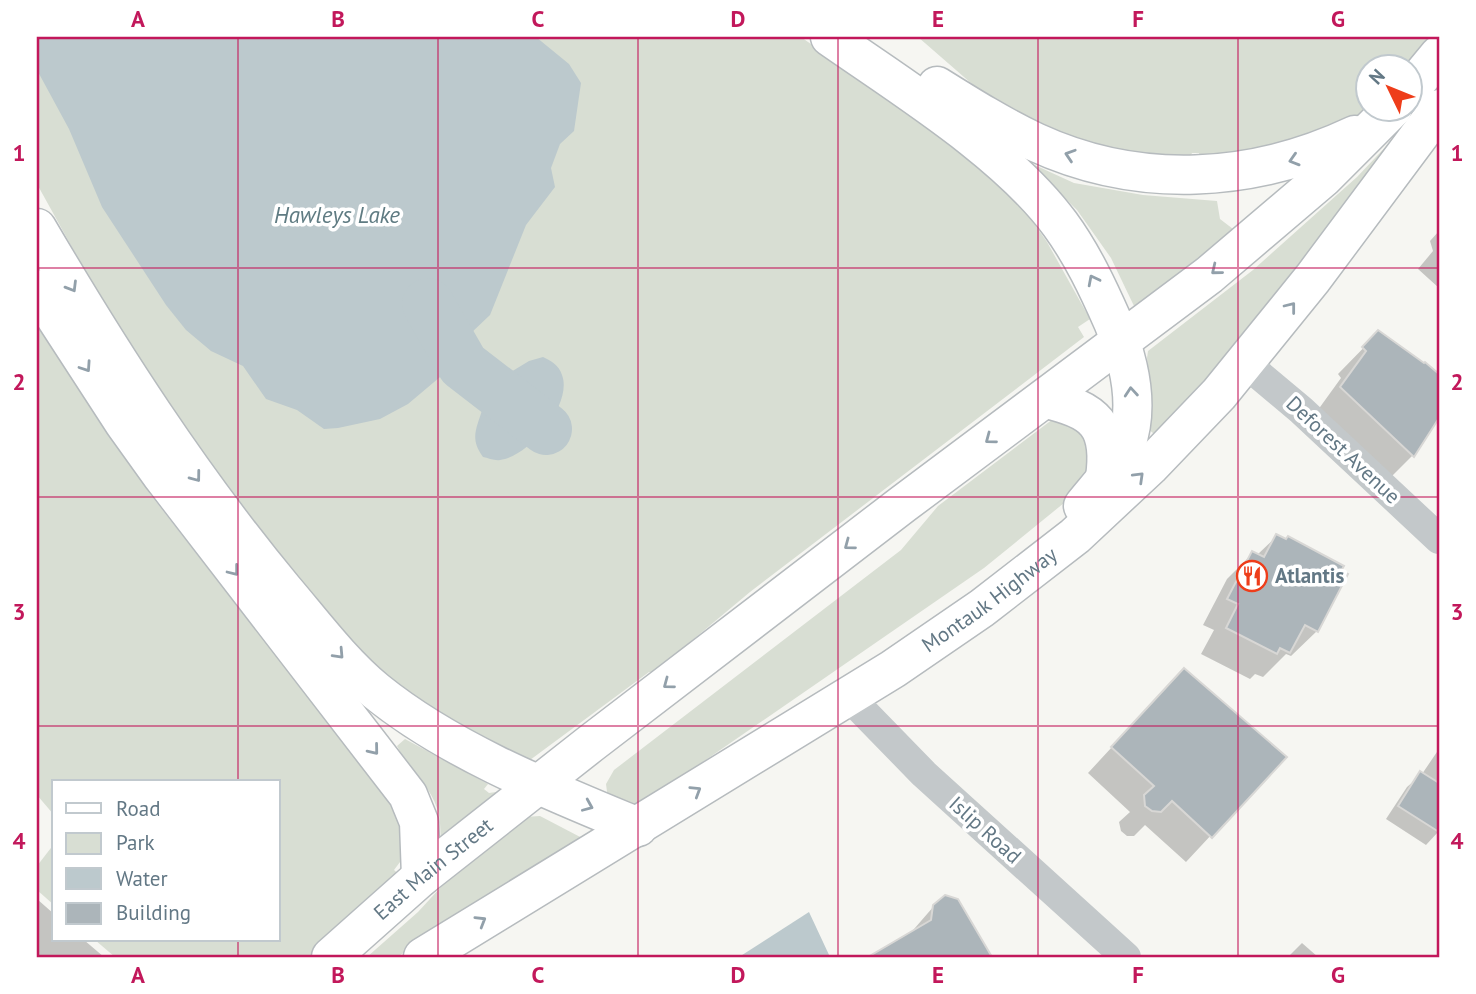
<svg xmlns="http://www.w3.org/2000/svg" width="1476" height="994" font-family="'PT Sans',sans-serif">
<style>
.green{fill:#d8ded3}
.water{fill:#bcc9cd}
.shadow{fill:#0003}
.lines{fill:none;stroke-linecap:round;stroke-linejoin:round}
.river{stroke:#bcc9cd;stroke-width:52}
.building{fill:#acb5ba;stroke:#d8d7d5;stroke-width:2}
.primary-casing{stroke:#b6bbbe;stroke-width:41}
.minor{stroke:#c3c8ca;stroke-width:30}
.primary{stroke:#fff;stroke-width:38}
.oneway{stroke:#92a0aa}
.grid{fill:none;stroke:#c2185b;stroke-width:2;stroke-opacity:0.55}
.labels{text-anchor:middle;stroke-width:7;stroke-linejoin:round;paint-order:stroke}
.street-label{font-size:21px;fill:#637885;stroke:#fff}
.poi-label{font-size:21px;font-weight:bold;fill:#637885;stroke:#fff;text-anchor:start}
.water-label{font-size:23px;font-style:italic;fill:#5f7b82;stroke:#fff}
.neatline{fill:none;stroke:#c2185b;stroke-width:2.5}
.grid-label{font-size:23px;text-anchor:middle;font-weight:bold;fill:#c2185b}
</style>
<rect width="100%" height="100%" fill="#f6f6f2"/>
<!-- green -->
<g class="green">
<path d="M37,37H801L912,116L1012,192L1047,242L1090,319L1078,327L1084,337L750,592L653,673L649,672L530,760L524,756L516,760L388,683L328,619L235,503L110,316L37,184Z"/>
<path d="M918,37H1435L1410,66H1368L1369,109L1330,132L1200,164L1199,153H1192L1187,164L1148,161L1051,133L987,97Z"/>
<path d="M1412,119L1416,122L1161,439L1149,430L1151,400L1147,358L1148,351L1253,270L1357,177Z"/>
<path d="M1028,162L1074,183L1143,195L1217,201L1220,219L1233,229L1224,241L1134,306L1111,258L1077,210Z"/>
<path d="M37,325L150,494L297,683L401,804L409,850L394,870L403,878L311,957H115L95,940H278V782H54V815L37,795Z"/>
<path d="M1072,416L1097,460L1080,490L984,568L639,806L608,799L606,784L614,770L901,550L938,506L1053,419Z"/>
<path d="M405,739L488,784L484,789L489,793L503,791L441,842C440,831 441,818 437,808C429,784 408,768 397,746Z"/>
<path d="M540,816L584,839L397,957H367L418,912L452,875L525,817Z"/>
<path d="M54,844V905L37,890V866Z"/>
</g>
<!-- water -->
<g class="water">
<path d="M37,37H536L569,64L581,83L574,131L560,144L551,168L555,187L526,225L490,315L470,334L464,347L470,355L455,375L446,372L408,404L380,419L338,428L324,429L297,410L266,399L243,366L211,351L186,330L166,305L102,207L69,129L37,70Z"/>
<path d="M543,357C551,361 559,365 562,375C573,404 529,457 500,460C495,461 488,458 483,457C469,438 477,428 483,407L466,384L481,363L506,375L529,361Z"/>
<path d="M809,912L830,957H739Z"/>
</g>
<!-- shadow -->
<g class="shadow">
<path d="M1439,231V288L1418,269L1433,251L1430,241Z"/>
<path d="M1379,332L1424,365L1425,364L1439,376V415L1413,455L1387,481L1315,414L1341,378L1338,374Z"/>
<path d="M1277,536L1317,631L1291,656L1286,654L1263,677L1255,674L1250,679L1201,654L1214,630L1203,625L1227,579L1253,553L1257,555Z"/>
<path d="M1160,695L1284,757L1186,862L1145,825L1134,836H1127L1121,831L1119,822L1130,812L1088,773Z"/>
<path d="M1439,749V831L1426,845L1386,819L1407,787L1422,774Z"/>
<path d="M37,899L54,914V940H84L104,957H37Z"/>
<path d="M957,900L990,957H871L908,936L934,906Z"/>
<path d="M1302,943L1318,957H1288Z"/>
</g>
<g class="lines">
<!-- river -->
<path class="river" d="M428,304L463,365L546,429"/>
</g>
<!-- building -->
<g class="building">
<path d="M1378,330L1424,363L1425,362L1439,374V418L1414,457L1340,387L1366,351L1362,347Z"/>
<path d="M1276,534L1286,539L1288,536L1344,566L1341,571L1348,574L1318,632L1305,625L1290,653L1280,648L1277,654L1226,628L1238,604L1227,599L1252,551L1264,557Z"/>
<path d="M1184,668L1287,757L1212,838L1172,801L1161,812L1152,811L1145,806L1144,795L1154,786L1111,747Z"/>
<path d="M1420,771L1439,783V832L1398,806Z"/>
<path d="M945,895L958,899L992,957H868L931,920L933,905Z"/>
</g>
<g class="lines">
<!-- primary casing -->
<g class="primary-casing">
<g id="primary">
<path d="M830,37C903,88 1007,152 1060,224C1082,254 1098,288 1113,322C1129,360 1140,405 1126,445C1118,467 1097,488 1083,506"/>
<path d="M937,86C969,106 1001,126 1035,142C1139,190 1253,183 1355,135"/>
<path d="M1410,90L1439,55"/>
<path d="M37,228C111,354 190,477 284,590C313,624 341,662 376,691C450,751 551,791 638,827"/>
<path d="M37,289L124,423L162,476L408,795L419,822L421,877"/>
<path d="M1046,399C1095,410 1112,425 1105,478"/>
<path id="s1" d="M331,957L421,877L590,744L903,504L1209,275L1323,178L1393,108"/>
<path id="s2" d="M423,957L893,669L982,608L1075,536L1150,466L1219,394L1313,278L1439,109"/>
</g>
</g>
<!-- minor -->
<g class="minor">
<path d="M1245,363L1301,410L1439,539"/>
<path d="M849,697L924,774L1126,957"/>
</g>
<!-- primary -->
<use href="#primary" class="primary"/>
</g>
<!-- one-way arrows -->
<defs><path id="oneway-chevron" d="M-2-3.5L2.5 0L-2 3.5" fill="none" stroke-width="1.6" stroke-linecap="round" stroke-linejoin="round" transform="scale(1.75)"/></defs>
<g class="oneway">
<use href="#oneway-chevron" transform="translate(1070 155) rotate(-162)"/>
<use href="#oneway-chevron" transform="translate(1294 160) rotate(163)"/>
<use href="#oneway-chevron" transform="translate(1216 270) rotate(141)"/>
<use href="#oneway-chevron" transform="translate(1093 280) rotate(-117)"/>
<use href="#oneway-chevron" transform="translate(72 287) rotate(59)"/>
<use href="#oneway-chevron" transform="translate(1291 307) rotate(-52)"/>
<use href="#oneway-chevron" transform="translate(86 367) rotate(56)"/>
<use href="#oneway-chevron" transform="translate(1131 392) rotate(-95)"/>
<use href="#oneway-chevron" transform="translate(990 439) rotate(143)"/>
<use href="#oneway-chevron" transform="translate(196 477) rotate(53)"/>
<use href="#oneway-chevron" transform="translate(1139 477) rotate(-44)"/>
<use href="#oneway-chevron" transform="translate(849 545) rotate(143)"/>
<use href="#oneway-chevron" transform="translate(234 571) rotate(52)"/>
<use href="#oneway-chevron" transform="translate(339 654) rotate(47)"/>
<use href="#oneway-chevron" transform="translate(668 684) rotate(143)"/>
<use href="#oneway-chevron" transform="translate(374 750) rotate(51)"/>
<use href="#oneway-chevron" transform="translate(696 791) rotate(-32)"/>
<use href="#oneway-chevron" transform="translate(588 806) rotate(23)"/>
<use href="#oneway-chevron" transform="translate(481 921) rotate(-31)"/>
</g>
<!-- grid -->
<path class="grid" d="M238,37V782M438,37V957M638,37V957M838,37V957M1038,37V957M1238,37V957M37,268H1439M37,497H1439M37,726H1439M238,940V957"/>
<!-- icons -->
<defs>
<g id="restaurant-ring" transform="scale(1.575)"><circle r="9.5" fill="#fff" stroke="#ee3d1a" stroke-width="1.5"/><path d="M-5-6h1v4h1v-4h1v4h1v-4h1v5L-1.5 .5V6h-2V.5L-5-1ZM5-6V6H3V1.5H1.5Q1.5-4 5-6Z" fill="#ee3d1a"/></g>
</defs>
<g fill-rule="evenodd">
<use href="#restaurant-ring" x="1252" y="576"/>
</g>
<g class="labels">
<!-- street labels -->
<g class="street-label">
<text transform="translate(1343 450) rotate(43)" y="7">Deforest Avenue</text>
<text dy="7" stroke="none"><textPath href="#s2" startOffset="670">Montauk Highway</textPath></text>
<text transform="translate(985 830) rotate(42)" y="7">Islip Road</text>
<text dy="7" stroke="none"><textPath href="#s1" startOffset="135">East Main Street</textPath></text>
</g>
<!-- poi labels -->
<g class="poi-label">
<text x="1275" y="583">Atlantis</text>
</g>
<!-- water labels -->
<g class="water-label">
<text x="337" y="223">Hawleys Lake</text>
</g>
</g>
<!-- border -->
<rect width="1476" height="994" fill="none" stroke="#ffffff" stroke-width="77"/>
<!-- legend -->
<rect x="52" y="780" width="228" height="161" fill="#ffffff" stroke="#c1c9ce" stroke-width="2"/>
<rect x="66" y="803" width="35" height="10" fill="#ffffff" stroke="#c1c9ce" stroke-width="2"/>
<text x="116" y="816" font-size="21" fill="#637885">Road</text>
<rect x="66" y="833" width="35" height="21" fill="#d8ded3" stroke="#c1c9ce" stroke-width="2"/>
<text x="116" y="850" font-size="21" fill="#637885">Park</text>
<rect x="66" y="868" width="35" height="21" fill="#bcc9cd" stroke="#c1c9ce" stroke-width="2"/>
<text x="116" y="886" font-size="21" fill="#637885">Water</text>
<rect x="66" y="903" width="35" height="21" fill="#acb5ba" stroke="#c1c9ce" stroke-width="2"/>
<text x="116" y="920" font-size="21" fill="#637885">Building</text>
<!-- north arrow -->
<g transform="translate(1389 88) rotate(313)"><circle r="33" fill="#ffffff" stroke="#c1c9ce" stroke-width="2"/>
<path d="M0-5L12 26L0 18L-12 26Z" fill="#ee3d1a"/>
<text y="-10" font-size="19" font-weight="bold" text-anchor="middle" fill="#637885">N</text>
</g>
<rect x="38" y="38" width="1400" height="918" class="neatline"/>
<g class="grid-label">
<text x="138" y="27">A</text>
<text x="338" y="27">B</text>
<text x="538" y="27">C</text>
<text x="738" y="27">D</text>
<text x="938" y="27">E</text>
<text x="1138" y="27">F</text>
<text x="1338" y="27">G</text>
<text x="19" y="161">1</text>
<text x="1457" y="161">1</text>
<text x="19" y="390">2</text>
<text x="1457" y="390">2</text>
<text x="19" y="620">3</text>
<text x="1457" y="620">3</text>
<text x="19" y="849">4</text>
<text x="1457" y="849">4</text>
<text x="138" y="983">A</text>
<text x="338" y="983">B</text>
<text x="538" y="983">C</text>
<text x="738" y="983">D</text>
<text x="938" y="983">E</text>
<text x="1138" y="983">F</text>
<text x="1338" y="983">G</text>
</g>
</svg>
